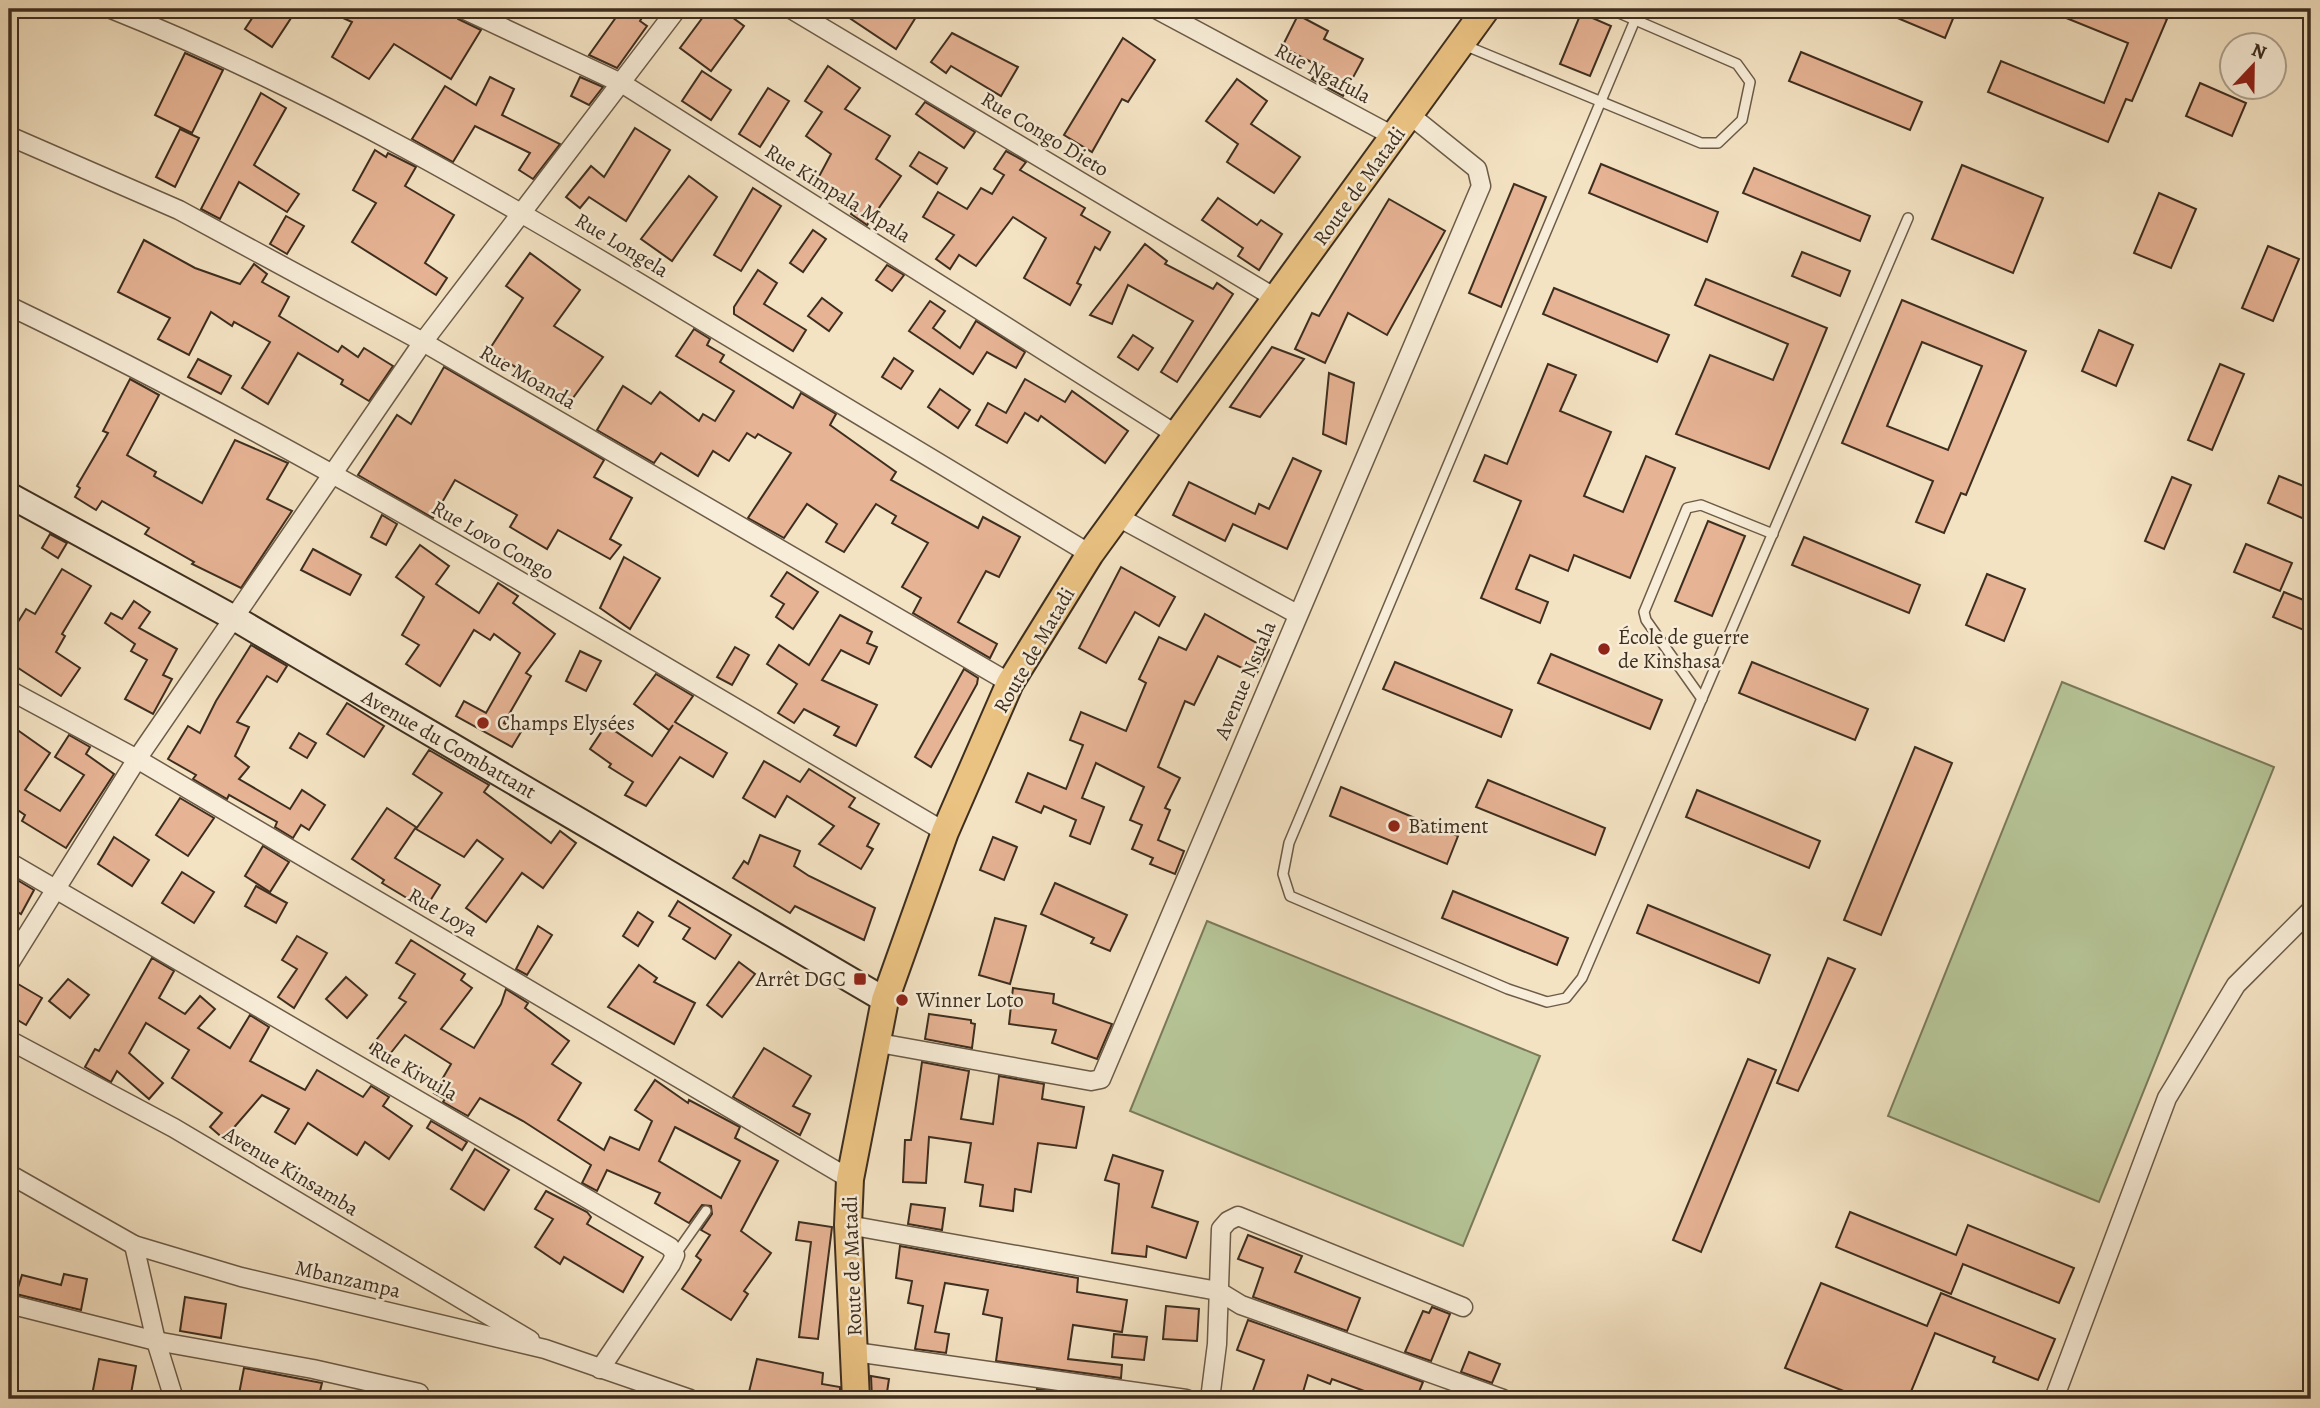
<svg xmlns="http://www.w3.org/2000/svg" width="2320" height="1408" font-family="Alegreya,serif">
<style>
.green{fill:#b6c597;stroke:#7a7a5b;stroke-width:2}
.building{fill:#e6b394;stroke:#3e2e1f;stroke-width:2;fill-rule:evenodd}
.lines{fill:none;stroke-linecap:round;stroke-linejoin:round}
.lane-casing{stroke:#6c5b48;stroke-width:12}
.street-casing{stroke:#6c5b48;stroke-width:21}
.secondary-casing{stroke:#3e2e1f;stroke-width:28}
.primary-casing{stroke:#3e2e1f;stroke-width:30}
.lane{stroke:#f8edd8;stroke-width:9}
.street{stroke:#f8edd8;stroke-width:18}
.secondary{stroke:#f8edd8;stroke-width:24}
.primary{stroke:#eac282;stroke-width:26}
.poi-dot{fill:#8f2418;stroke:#f8edd8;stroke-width:2.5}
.labels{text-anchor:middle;stroke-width:5;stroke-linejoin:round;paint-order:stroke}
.street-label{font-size:21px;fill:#3e2e1f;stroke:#f8edd8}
.poi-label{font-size:21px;fill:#3e2e1f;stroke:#f8edd8;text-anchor:start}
</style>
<rect width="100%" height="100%" fill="#f4e3c3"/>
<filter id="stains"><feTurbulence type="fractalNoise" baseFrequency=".00286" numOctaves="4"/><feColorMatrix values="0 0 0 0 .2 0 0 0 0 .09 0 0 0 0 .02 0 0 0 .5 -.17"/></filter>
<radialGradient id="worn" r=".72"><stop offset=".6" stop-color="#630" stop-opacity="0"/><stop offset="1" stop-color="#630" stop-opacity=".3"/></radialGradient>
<!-- green -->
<g class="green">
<path d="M2062,682L2274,767L2099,1202L1888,1116Z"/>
<path d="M1207,921L1540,1056L1463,1246L1130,1111Z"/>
</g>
<!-- building -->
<g class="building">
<path d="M258,9H297L272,47L245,29Z"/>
<path d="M323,9H452L458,19L481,30L451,79L394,44L369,79L332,57L352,22Z"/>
<path d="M622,9H647L640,21L647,26L617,68L589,55Z"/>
<path d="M709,9H721L744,26L711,71L680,48Z"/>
<path d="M836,9H921L896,49Z"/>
<path d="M1876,9H1957L1945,38Z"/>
<path d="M2044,9H2143L2167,19L2132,101L2126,99L2108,142L1988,92L2001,61L2104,103L2128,43Z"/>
<path d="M1581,13L1611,26L1590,76L1560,64Z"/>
<path d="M1298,15L1328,31L1324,39L1363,59L1343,96L1312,79L1319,66L1282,47Z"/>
<path d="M952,33L1018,67L1001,96L951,66L946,73L931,62Z"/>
<path d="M1123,38L1155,60L1128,102L1122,99L1092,152L1064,135Z"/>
<path d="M1801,52L1922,102L1910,130L1789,81Z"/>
<path d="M185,53L223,70L192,133L155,115Z"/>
<path d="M828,66L860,88L845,109L890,136L876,159L901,176L867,225L851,214L857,205L815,184L831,154L806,136L822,112L805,101Z"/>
<path d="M702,71L731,90L711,120L682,101Z"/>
<path d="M490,77L514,89L502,115L560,144L533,179L519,170L530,153L475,126L453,162L412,139L445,86L476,105Z"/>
<path d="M580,77L603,87L589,105L571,96Z"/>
<path d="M1237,79L1267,101L1251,124L1300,157L1274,193L1227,162L1238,144L1206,121Z"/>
<path d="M2200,83L2246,103L2232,136L2186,116Z"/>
<path d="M768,88L789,101L760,147L739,134Z"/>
<path d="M261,93L286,108L254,165L299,194L287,212L239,182L220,219L201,209Z"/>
<path d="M925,102L975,132L964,148L916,114Z"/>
<path d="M635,128L670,150L626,221L589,197L580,208L566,197L591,166L604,177Z"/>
<path d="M180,129L199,138L175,187L156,177Z"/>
<path d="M375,150L386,157L388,153L416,167L405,186L454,215L425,263L447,278L436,295L352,242L376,203L353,190Z"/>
<path d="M1006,151L1026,162L1020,170L1085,208L1081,215L1110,232L1100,250L1095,247L1077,283L1081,285L1070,305L1024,278L1046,238L1013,217L976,266L959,255L950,269L936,259L954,235L923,217L938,192L967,209L981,188L992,194L1004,175L994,169Z"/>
<path d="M919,152L947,168L937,184L910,166Z"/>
<path d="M1601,164L1718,212L1707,242L1589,193Z"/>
<path d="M1962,165L2043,198L2013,273L1932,239Z"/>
<path d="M1754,168L1870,216L1860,241L1743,193Z"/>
<path d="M689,176L717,197L672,261L641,239Z"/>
<path d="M1514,184L1546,197L1501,307L1469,293Z"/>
<path d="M753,188L781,206L741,271L714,255Z"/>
<path d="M2159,193L2196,209L2171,268L2134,253Z"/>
<path d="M1218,198L1257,225L1261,220L1282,234L1259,270L1238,256L1243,248L1202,220Z"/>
<path d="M1389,199L1445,231L1387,335L1348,313L1325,363L1295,349L1312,313L1319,316Z"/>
<path d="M286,216L304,226L287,254L270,244Z"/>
<path d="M813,230L826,239L803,272L790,263Z"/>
<path d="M144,240L195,268L240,284L254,264L267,274L262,282L289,297L279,316L338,352L342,346L358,357L364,348L393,366L369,401L341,384L343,380L298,353L268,404L242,388L270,342L234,322L232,326L211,312L189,355L158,339L170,318L118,292Z"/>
<path d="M1145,244L1167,261L1165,264L1213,289L1217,283L1233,294L1177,382L1161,372L1193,321L1128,285L1112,324L1090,315Z"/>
<path d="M2268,246L2299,259L2273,321L2242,308Z"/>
<path d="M1802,252L1850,271L1840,296L1792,276Z"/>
<path d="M530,253L580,290L554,326L603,357L570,402L489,350L523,298L506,286Z"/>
<path d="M887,265L904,275L892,291L876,280Z"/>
<path d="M758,270L777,283L764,304L806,330L793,351L734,314V307Z"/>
<path d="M1706,279L1827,328L1769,469L1676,434L1710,355L1773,380L1788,344L1695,305Z"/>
<path d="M1554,288L1669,335L1657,362L1543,314Z"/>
<path d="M822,298L842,313L829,331L808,316Z"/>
<path d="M1902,300L2026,351L1966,495L1961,493L1944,533L1916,522L1933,481L1842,443ZM1922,342L1982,366L1948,450L1887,426Z"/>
<path d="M930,301L945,311L933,328L960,348L976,321L1025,352L1016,368L987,352L973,374L909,331Z"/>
<path d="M694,329L710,339L707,345L724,355L720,362L793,408L801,393L836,414L830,425L896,472L891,480L978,528L983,517L1020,537L999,577L986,571L958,622L997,644L990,658L913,613L921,598L902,587L928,543L892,523L896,516L876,504L844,552L826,542L837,524L807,504L784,538L748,518L791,453L758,434L755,438L747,433L729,461L713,451L698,476L661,453L654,463L597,430L623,386L651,404L660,392L699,421L703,414L715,421L734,391L676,356Z"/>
<path d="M2099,330L2133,345L2116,386L2082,371Z"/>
<path d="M1133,335L1153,348L1138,370L1118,357Z"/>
<path d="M1272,347L1304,359L1260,417L1230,407Z"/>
<path d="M894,358L913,371L901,389L882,377Z"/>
<path d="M198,359L231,376L221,394L188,377Z"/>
<path d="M1548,364L1576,375L1560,411L1611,432L1584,496L1623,512L1646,456L1675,468L1630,578L1574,555L1568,571L1530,555L1516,589L1548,602L1540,623L1481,598L1521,501L1474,481L1485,455L1507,464Z"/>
<path d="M2220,364L2244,374L2212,450L2188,440Z"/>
<path d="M444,367L604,460L594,477L632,498L610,539L621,545L610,559L558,530L547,549L510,527L517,515L455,480L433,518L358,475L397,415L411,424Z"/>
<path d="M1329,373L1354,383L1346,444L1323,434Z"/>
<path d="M130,379L159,395L127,455L156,472L154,476L202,503L235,440L288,463L267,499L292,511L241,588L192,564L194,562L145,534L149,528L102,501L96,510L75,497L80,488L77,486L108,433L103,431Z"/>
<path d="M1025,379L1065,402L1072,391L1128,431L1105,463L1041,416L1038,421L1025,413L1007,443L976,425L988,403L1006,413Z"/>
<path d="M940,389L970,410L958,428L928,407Z"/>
<path d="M1293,458L1321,471L1287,549L1233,524L1225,541L1173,515L1189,482L1255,514L1259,504L1269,509Z"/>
<path d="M2279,476L2311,489V522L2268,503Z"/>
<path d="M2172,477L2191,485L2164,549L2145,541Z"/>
<path d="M382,515L397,524L386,545L371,537Z"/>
<path d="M1708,521L1745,536L1712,616L1675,601Z"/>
<path d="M50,534L67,543L58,558L42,548Z"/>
<path d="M1804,537L1920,585L1909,613L1792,565Z"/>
<path d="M2246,544L2292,563L2280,591L2234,572Z"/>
<path d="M420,545L449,566L436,584L479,613L498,583L518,596L513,603L555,634L526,673L531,676L504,723L521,732L512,747L456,716L464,701L486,713L520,653L494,634L490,640L474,630L440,686L406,664L419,645L402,635L424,597L396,577Z"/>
<path d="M313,549L361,575L350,595L301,570Z"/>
<path d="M624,557L660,578L630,629L600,608Z"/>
<path d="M1121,567L1175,597L1159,626L1135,612L1106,663L1079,648Z"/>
<path d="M62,569L91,586L62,634L65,636L56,652L80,668L61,696L9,662V617L18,622L26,609L35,614Z"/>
<path d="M787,572L818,592L793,629L776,617L784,604L771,596Z"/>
<path d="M1987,574L2025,589L2004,641L1966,625Z"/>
<path d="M2284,592L2311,603V633L2273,617Z"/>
<path d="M134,601L150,612L139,628L177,649L163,675L172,679L153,714L125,699L147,660L131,651L135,644L105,623L111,613L122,619Z"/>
<path d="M1205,614L1269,650L1256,675L1218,656L1194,705L1185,701L1158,767L1180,778L1165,808L1170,810L1158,840L1184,851L1175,874L1150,864L1153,858L1132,849L1142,825L1130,820L1144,787L1096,763L1082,798L1104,807L1090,844L1070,836L1076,820L1044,806L1041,813L1016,802L1028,773L1066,789L1083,745L1070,740L1081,712L1126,731L1146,683L1139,679L1159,637L1186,650Z"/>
<path d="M840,615L872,632L867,643L877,647L869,664L841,650L822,680L877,705L856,746L834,735L839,727L804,709L794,723L778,713L797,684L767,664L779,645L809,665Z"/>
<path d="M251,645L287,666L277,682L267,676L237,722L249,727L235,756L249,767L239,779L290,809L302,790L325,805L309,830L301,825L293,838L275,827L277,822L229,795L227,799L193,779L196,775L168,759L188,726L200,733L216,701Z"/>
<path d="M735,647L749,655L732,685L717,677Z"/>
<path d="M580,651L601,661L586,691L566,681Z"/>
<path d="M1551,654L1662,700L1650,729L1538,683Z"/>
<path d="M1395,662L1512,710L1501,737L1383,689Z"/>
<path d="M1752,662L1868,709L1855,740L1739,693Z"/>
<path d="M964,669L978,678L977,684L931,767L915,757Z"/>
<path d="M656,674L693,696L675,722L727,753L713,777L680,757L646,806L625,795L633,782L609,767L611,764L590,749L606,725L652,756L673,725L669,730L634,704Z"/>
<path d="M347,703L384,726L364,757L327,734Z"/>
<path d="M9,724L50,753L25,790L60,811L84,775L55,757L69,735L90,747L86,754L114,774L66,848L22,821L25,815L13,807L9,813Z"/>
<path d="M299,733L316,743L307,758L290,748Z"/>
<path d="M1915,747L1952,763L1881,935L1844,920Z"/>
<path d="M429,750L489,785L484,792L551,843L560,831L576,843L543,888L522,873L486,922L466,908L503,859L477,840L464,857L416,829L442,793L413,774Z"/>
<path d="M764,761L800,782L809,769L855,798L849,807L879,824L867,846L873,849L861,869L819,844L834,826L787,796L775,817L743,798Z"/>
<path d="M1488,780L1605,828L1595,855L1476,807Z"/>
<path d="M1341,787L1458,836L1447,864L1330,816Z"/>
<path d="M1697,790L1820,841L1809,868L1686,817Z"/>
<path d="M180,798L214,818L188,856L156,835Z"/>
<path d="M387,808L416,827L395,858L440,885L425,909L382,883L384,880L352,859Z"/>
<path d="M760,835L800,851L794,866L809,876L875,908L864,940L795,906L790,913L733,878L744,861L748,864Z"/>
<path d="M114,837L149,860L132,886L98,864Z"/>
<path d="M993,837L1017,847L1004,880L980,870Z"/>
<path d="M263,846L289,862L270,892L245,876Z"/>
<path d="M182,872L214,892L194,923L162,903Z"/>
<path d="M9,875L34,890L21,914L9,907Z"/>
<path d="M1055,883L1127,915L1110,951L1091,943L1094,938L1041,914Z"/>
<path d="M256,886L287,903L276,923L245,906Z"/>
<path d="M1453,891L1568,938L1557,965L1442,918Z"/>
<path d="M678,901L731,935L715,959L683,939L690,928L669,916Z"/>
<path d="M1648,905L1770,955L1759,983L1637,933Z"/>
<path d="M638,912L653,922L638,946L623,936Z"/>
<path d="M995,918L1026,926L1010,984L979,975Z"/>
<path d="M538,926L552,935L527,975L516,969Z"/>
<path d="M297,936L327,953L294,1008L278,997L297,969L282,960Z"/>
<path d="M411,940L465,974L461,980L472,988L441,1029L474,1048L501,1004L506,989L528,1003L525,1008L569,1041L552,1064L581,1083L558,1120L604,1150L610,1137L639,1150L652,1121L635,1110L655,1080L688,1103L689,1100L740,1127L735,1138L778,1161L741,1231L771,1253L744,1291L748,1294L731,1320L682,1289L701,1260L696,1256L710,1235L701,1230L712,1214L711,1206L702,1205L689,1223L655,1203L660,1193L607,1170L597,1191L582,1183L591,1165L523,1121L480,1098L468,1116L443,1102L445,1099L434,1093L451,1064L405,1035L386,1059L370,1048L406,1002L399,998L415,974L396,963ZM675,1127L740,1161L721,1198L659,1161Z"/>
<path d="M152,958L174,971L159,998L185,1014L200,996L215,1009L198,1028L230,1048L250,1015L269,1027L250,1061L305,1090L317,1070L363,1097L371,1086L389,1097L383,1106L412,1126L389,1159L365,1142L357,1155L308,1123L295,1144L275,1132L289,1109L262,1095L224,1139L210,1127L222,1113L172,1078L189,1050L146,1023L129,1053L163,1083L149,1099L117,1071L111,1082L85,1067L95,1049L99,1051Z"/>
<path d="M1828,958L1855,969L1798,1091L1777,1083Z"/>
<path d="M739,962L755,974L722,1017L707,1005Z"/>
<path d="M639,965L657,978L654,982L695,1003L674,1044L608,1007Z"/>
<path d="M346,977L367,995L347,1018L326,999Z"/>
<path d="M68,979L89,995L70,1018L49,1001Z"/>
<path d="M18,984L42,998L26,1025L9,1015V999Z"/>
<path d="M1013,988L1054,994L1053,1003L1112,1024L1097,1059L1052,1043L1056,1030L1009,1024Z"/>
<path d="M929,1014L971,1020V1023L975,1024L972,1048L925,1039Z"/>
<path d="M764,1048L811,1076L793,1106L810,1114L800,1135L733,1097Z"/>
<path d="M1748,1059L1776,1070L1701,1252L1673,1240Z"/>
<path d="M922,1062L969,1071L961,1119L993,1124L999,1076L1044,1084L1042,1099L1084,1107L1076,1148L1038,1143L1031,1192L1015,1189L1013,1211L980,1206L983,1185L965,1182L971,1143L929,1137L926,1183L903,1182L905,1140H911Z"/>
<path d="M431,1121L467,1142L462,1150L427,1128Z"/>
<path d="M475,1149L509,1170L484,1210L451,1189Z"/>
<path d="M1113,1155L1163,1171L1152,1207L1198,1222L1186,1258L1147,1246L1146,1257L1112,1253L1119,1184L1105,1180Z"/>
<path d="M546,1191L587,1212L591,1217L587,1224L643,1257L623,1292L564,1257L560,1264L535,1247L553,1219L535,1209Z"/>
<path d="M911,1204L945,1208L942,1230L908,1224Z"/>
<path d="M1850,1212L1956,1255L1968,1225L2074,1268L2059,1303L1963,1264L1951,1294L1836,1247Z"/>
<path d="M799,1222L832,1227L818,1339L799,1337L811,1242L796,1240Z"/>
<path d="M1248,1235L1302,1256L1295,1272L1360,1298L1347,1331L1253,1297L1263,1268L1238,1259Z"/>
<path d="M900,1246L1078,1278L1077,1292L1127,1300L1122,1332L1073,1325L1068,1359L1122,1365L1121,1378L996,1361L1002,1318L983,1314L988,1290L945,1283L935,1332L949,1334L946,1353L915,1349L923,1306L908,1303L912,1281L896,1278Z"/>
<path d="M64,1274L87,1279L81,1310L16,1294L22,1275L61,1285Z"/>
<path d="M1821,1283L1927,1326L1941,1293L2055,1339L2038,1380L1993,1362L1995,1357L1935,1333L1908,1399H1864L1785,1368Z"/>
<path d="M185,1297L226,1304L221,1338L180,1331Z"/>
<path d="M1166,1306L1199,1309L1197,1341L1163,1339Z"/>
<path d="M1432,1307L1450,1314L1431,1361L1405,1352L1423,1311L1429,1313Z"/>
<path d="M1248,1320L1423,1382L1416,1399H1386L1332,1379L1330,1384L1308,1375L1301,1399H1250L1264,1360L1237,1350Z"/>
<path d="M1114,1334L1147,1337L1144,1360L1112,1357Z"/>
<path d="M1469,1352L1500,1364L1492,1383L1461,1372Z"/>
<path d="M99,1359L136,1366L130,1399L92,1395Z"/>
<path d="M757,1359L823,1373L822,1384L840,1387V1399H760L748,1396Z"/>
<path d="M244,1368L322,1383L318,1399H238Z"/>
<path d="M871,1376L889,1379L886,1399H872Z"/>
<path d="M1037,1389L1107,1399H1036Z"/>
</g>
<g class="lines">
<!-- lane casing -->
<g class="lane-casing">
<g id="lane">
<path d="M1635,20L1289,843L1283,874L1290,896L1508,989L1547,1002L1566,998L1582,978L1908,218"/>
<path d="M1464,45L1701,143H1718L1742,120L1750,82L1737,64L1610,9"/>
<path d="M1702,699L1646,620L1644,612L1687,508L1701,505L1773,534"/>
<path d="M675,1255L706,1211"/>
</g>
</g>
<!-- street casing -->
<g class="street-casing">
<g id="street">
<path d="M111,9C314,90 503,200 689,313C823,393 957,474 1090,554"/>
<path d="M463,9L623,84L1177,435"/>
<path d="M791,9L1277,299"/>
<path d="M1156,9L1395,137"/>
<path d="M9,136L179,210L423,342L1010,683"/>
<path d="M9,306C332,461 637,651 945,832"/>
<path d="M1118,517L1297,614"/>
<path d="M9,690L137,759L850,1179"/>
<path d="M9,862L670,1247L675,1255L671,1264L600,1369"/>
<path d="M9,964L137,759L423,342L677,9"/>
<path d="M9,1040L174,1128L530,1340"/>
<path d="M879,1043L1091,1081L1101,1079L1481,186L1477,169L1410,115"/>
<path d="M9,1174L134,1245L241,1277L545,1349L690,1399"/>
<path d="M848,1225L1218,1291L1241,1305L1503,1399"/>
<path d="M134,1245L156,1341L174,1399"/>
<path d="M9,1304L156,1341L313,1369L419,1393"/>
<path d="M855,1352L1186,1399"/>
<path d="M1210,1399L1217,1344L1221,1229L1228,1221L1238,1216L1463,1307"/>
<path d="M2054,1399L2167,1098L2236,985L2311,910"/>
</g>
</g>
<!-- secondary casing -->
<g class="secondary-casing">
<path id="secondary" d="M9,495L236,619L885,1000"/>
</g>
<!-- primary casing -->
<g class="primary-casing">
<path id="primary" d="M856,1399L848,1225L850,1179L885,1000L945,832L1010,683L1090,554L1486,9"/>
</g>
<!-- lane -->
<use href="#lane" class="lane"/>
<!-- street -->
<use href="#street" class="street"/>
<!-- secondary -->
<use href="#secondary" class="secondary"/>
<!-- primary -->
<use href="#primary" class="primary"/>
</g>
<!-- markers -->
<g class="poi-dot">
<circle cx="1604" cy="649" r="7"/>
<circle cx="483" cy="723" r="7"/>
<circle cx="1394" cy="826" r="7"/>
<rect x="853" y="972" width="14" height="14" rx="3.5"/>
<circle cx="902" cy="1000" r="7"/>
</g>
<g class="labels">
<!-- street labels -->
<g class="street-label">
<text transform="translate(1323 73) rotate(28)" y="7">Rue Ngafula</text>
<text transform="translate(1045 134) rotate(31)" y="7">Rue Congo Dieto</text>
<text transform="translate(1359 186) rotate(-54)" y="7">Route de Matadi</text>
<text transform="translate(838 193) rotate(32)" y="7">Rue Kimpala Mpala</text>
<text transform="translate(622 245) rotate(31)" y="7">Rue Longela</text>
<text transform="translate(528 377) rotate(30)" y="7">Rue Moanda</text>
<text transform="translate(493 540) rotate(30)" y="7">Rue Lovo Congo</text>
<text transform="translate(1034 650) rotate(-60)" y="7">Route de Matadi</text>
<text transform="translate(1245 680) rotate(-67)" y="7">Avenue Nsuala</text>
<text transform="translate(449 744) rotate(30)" y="7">Avenue du Combattant</text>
<text transform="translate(443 912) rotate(30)" y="7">Rue Loya</text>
<text transform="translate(414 1071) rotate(30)" y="7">Rue Kivuila</text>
<text transform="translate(291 1171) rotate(31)" y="7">Avenue Kinsamba</text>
<text transform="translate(852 1266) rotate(-92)" y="7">Route de Matadi</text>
<text transform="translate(348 1279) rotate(13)" y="7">Mbanzampa</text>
</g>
<!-- poi labels -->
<g class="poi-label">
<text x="1618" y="644">École de guerre<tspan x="1618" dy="24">de Kinshasa</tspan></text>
<text x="497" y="730">Champs Elysées</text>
<text x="1408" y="833">Batiment</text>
<text x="846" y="986" text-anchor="end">Arrêt DGC</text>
<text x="916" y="1007">Winner Loto</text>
</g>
</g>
<!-- margin -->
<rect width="2320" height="1408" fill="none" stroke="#f4e3c3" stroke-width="35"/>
<rect x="10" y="10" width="2299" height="1387" fill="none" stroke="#3e2e1f" stroke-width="3.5"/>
<rect x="18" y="18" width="2285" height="1373" fill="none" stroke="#3e2e1f" stroke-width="2"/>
<!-- north arrow -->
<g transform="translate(2253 66) rotate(22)"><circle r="33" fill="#f8edd8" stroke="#aea18e" stroke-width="2"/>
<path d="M0-5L12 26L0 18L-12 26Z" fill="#8f2418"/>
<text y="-10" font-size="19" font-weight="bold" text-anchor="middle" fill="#3e2e1f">N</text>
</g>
<rect width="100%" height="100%" filter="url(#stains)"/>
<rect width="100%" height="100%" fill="url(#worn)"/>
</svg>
